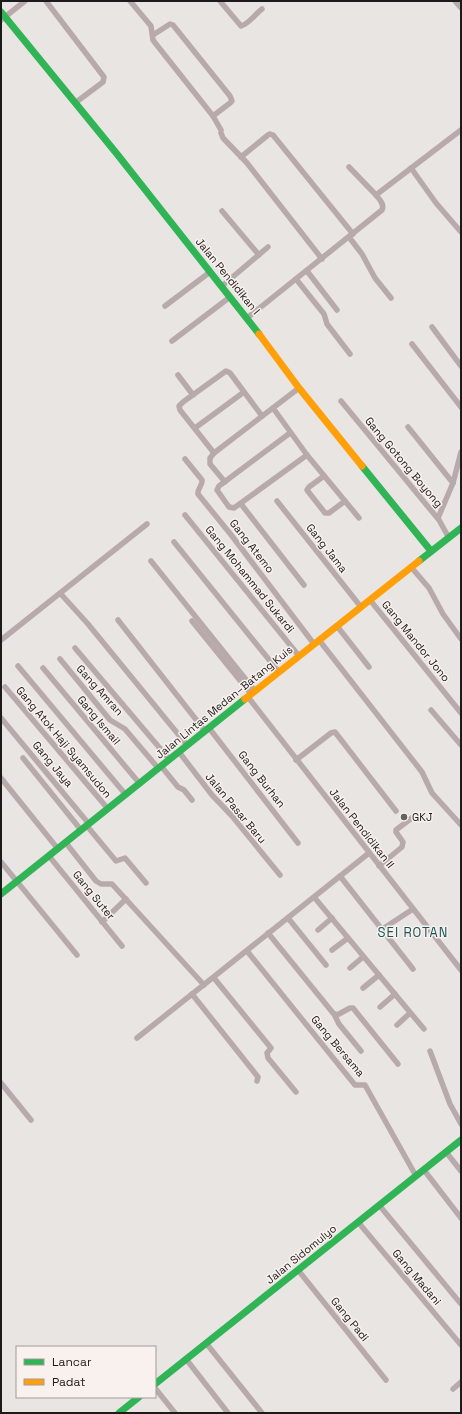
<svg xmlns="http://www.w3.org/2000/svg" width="462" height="1414" font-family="'Space Grotesk',sans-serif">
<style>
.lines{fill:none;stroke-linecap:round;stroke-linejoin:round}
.street{stroke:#b8aaab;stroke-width:5.5}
.fast{stroke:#30b455;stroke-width:7}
.slow{stroke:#ff9f0a;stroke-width:7}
.poi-dot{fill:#646260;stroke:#f9f1ed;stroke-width:1.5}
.labels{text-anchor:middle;stroke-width:3;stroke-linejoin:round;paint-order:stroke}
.street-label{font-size:11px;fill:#1d1b19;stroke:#f9f1ed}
.poi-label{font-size:11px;fill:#1d1b19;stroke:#f9f1ed;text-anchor:start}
.quarter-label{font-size:13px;letter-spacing:1px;fill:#175357;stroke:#f9f1ed}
</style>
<rect width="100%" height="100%" fill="#e8e5e3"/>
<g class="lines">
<!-- street -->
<g class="street">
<path d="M46,1L104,77L103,82L75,103"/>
<path d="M130,1L151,26L153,40L156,44L213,116L221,130"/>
<path d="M220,1L241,26C249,24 255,14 262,9"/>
<path d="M455,1L461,8"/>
<path d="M1,20L25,1"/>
<path d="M153,35L170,24L173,25L230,96L232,101L230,103L213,116"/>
<path d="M221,133L223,138L247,163L322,259"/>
<path d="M241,157L268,135L270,134L273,135L353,234"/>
<path d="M349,167L376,195"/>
<path d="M411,168L436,203L461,232"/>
<path d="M222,211L259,255"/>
<path d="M349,237L362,254L375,278L391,298"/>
<path d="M307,271L337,310"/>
<path d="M296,279L324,314L327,324L350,354"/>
<path d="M222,286L268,247"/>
<path d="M165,306L210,272"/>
<path d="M247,318L382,210C385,204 379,199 376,195L461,130"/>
<path d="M432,327L461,366"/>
<path d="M172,341L230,297"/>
<path d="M412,344L461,407"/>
<path d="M178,375L193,395"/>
<path d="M341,401L439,520L449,538"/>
<path d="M273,408L307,455L359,518"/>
<path d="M408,427L453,483"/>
<path d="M195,428L244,392"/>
<path d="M290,433L219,486L217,490L229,507L234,508L307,455"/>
<path d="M214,453L180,410L179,406L183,402L226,371L230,373L262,416"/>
<path d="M185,459L202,480C203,485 197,489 198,494L232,536L314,644"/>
<path d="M324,476L309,487L307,490L325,513H329L345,501"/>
<path d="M225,482L210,464V458L214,453L299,388"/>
<path d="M277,501L361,607"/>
<path d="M241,504L304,585"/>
<path d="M185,515L299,656"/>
<path d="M438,518L453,483L461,452"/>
<path d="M174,542L279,672"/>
<path d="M151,561L255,691"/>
<path d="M411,567L429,588L443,614L461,639"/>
<path d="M60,593L88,624L187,745"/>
<path d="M370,600L461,713"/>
<path d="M118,620L205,731"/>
<path d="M192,621L251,694"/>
<path d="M337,626L369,667"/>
<path d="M1,640L147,524"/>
<path d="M319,640L422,772L432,793L461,825"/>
<path d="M75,648L169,759"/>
<path d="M60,659L110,720L125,729L158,768"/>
<path d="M18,666L126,795"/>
<path d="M43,668L140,784"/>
<path d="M5,687L108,809"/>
<path d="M248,697L461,970"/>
<path d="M431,710L461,745"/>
<path d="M1,718L89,824"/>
<path d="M209,728L298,843"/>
<path d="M179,752L212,795L232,816L280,875"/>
<path d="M23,758L81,830"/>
<path d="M296,760L331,733L335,732L396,811"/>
<path d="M161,766L178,787L184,790L192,800"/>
<path d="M1,778L58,849"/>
<path d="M87,826L116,861L125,858L146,883"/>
<path d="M66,843L96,881L101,884H112L204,985"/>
<path d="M49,856L122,946"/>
<path d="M1,862L77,955"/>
<path d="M379,866L402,847L403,842L396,832V830L413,817"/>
<path d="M340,876L413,969"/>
<path d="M314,897L424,1029"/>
<path d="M288,918L326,965"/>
<path d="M102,922L126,899"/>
<path d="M318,930L332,918"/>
<path d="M381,930L413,909"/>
<path d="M268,933L333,1013L337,1015L350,1008H353L398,1064"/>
<path d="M332,950L348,938"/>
<path d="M247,951L355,1085H365L416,1176"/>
<path d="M350,968L363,957"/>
<path d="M214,978L271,1048L267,1053L268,1058L296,1092"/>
<path d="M363,988L379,975"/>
<path d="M192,994L258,1077L257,1081"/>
<path d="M380,1007L395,994"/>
<path d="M334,1014L339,1024L361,1051"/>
<path d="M397,1025L410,1013"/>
<path d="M137,1038L369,853"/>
<path d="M430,1051L450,1104L461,1124"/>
<path d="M1,1083L31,1120"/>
<path d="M446,1152L461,1171"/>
<path d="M424,1170L461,1218"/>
<path d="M379,1205L461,1304"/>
<path d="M358,1222L461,1345"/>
<path d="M298,1270L386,1380"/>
<path d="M206,1343L262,1413"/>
<path d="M186,1359L228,1413"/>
<path d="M155,1388L175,1413"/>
<path d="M453,1389L461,1382"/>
</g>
<!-- fast -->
<g class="fast">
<path d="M1,12L117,154L259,334"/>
<path d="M362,466L431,551"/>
<path d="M419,561L461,528"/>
<path d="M1,894L245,699"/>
<path d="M155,1384L461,1140"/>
<path d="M119,1413L139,1397"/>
</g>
<!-- slow -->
<g class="slow">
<path d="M259,334L299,388L362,466"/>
<path d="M245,699L419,561"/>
</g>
</g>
<!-- markers -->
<circle class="poi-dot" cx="404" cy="817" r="4"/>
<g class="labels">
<!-- street labels -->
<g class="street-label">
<text transform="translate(228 276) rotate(51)" y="4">Jalan Pendidikan I</text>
<text transform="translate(404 462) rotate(50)" y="4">Gang Gotong Boyong</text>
<text transform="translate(252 546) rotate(52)" y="4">Gang Atemo</text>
<text transform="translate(327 548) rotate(52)" y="4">Gang Jama</text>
<text transform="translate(250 579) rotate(51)" y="4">Gang Mohammad Sukardi</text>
<text transform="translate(416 641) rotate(51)" y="4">Gang Mandor Jono</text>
<text transform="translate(100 690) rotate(48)" y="4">Gang Amran</text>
<text transform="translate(224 702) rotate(-39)" y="4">Jalan Lintas Medan–Batang Kuis</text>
<text transform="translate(99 720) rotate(50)" y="4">Gang Ismail</text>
<text transform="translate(64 742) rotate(50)" y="4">Gang Atok Haji Syamsudon</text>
<text transform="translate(53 764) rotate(50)" y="4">Gang Jaya</text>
<text transform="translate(262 779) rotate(52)" y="4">Gang Burhan</text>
<text transform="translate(236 808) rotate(50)" y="4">Jalan Pasar Baru</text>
<text transform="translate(362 828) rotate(52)" y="4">Jalan Pendidikan II</text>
<text transform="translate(94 895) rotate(51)" y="4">Gang Suter</text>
<text transform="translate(338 1046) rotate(50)" y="4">Gang Bersama</text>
<text transform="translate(301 1254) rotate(-39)" y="4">Jalan Sidomulyo</text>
<text transform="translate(417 1277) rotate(50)" y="4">Gang Madani</text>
<text transform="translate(350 1319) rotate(51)" y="4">Gang Padi</text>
</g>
<!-- poi labels -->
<g class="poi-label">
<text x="412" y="821">GKJ</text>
</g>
<!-- quarter labels -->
<g class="quarter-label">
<text x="413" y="937">SEI ROTAN</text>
</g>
</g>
<!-- border -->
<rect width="462" height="1414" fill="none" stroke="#1d1b19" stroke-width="4"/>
<!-- legend -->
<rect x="16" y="1346" width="140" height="52" fill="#f9f1ed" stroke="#a19b98"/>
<rect x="24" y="1359" width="20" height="6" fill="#30b455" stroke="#a19b98"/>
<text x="52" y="1366" font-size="12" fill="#1d1b19">Lancar</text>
<rect x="24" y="1379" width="20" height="6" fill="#ff9f0a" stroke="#a19b98"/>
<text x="52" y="1386" font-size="12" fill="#1d1b19">Padat</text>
</svg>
